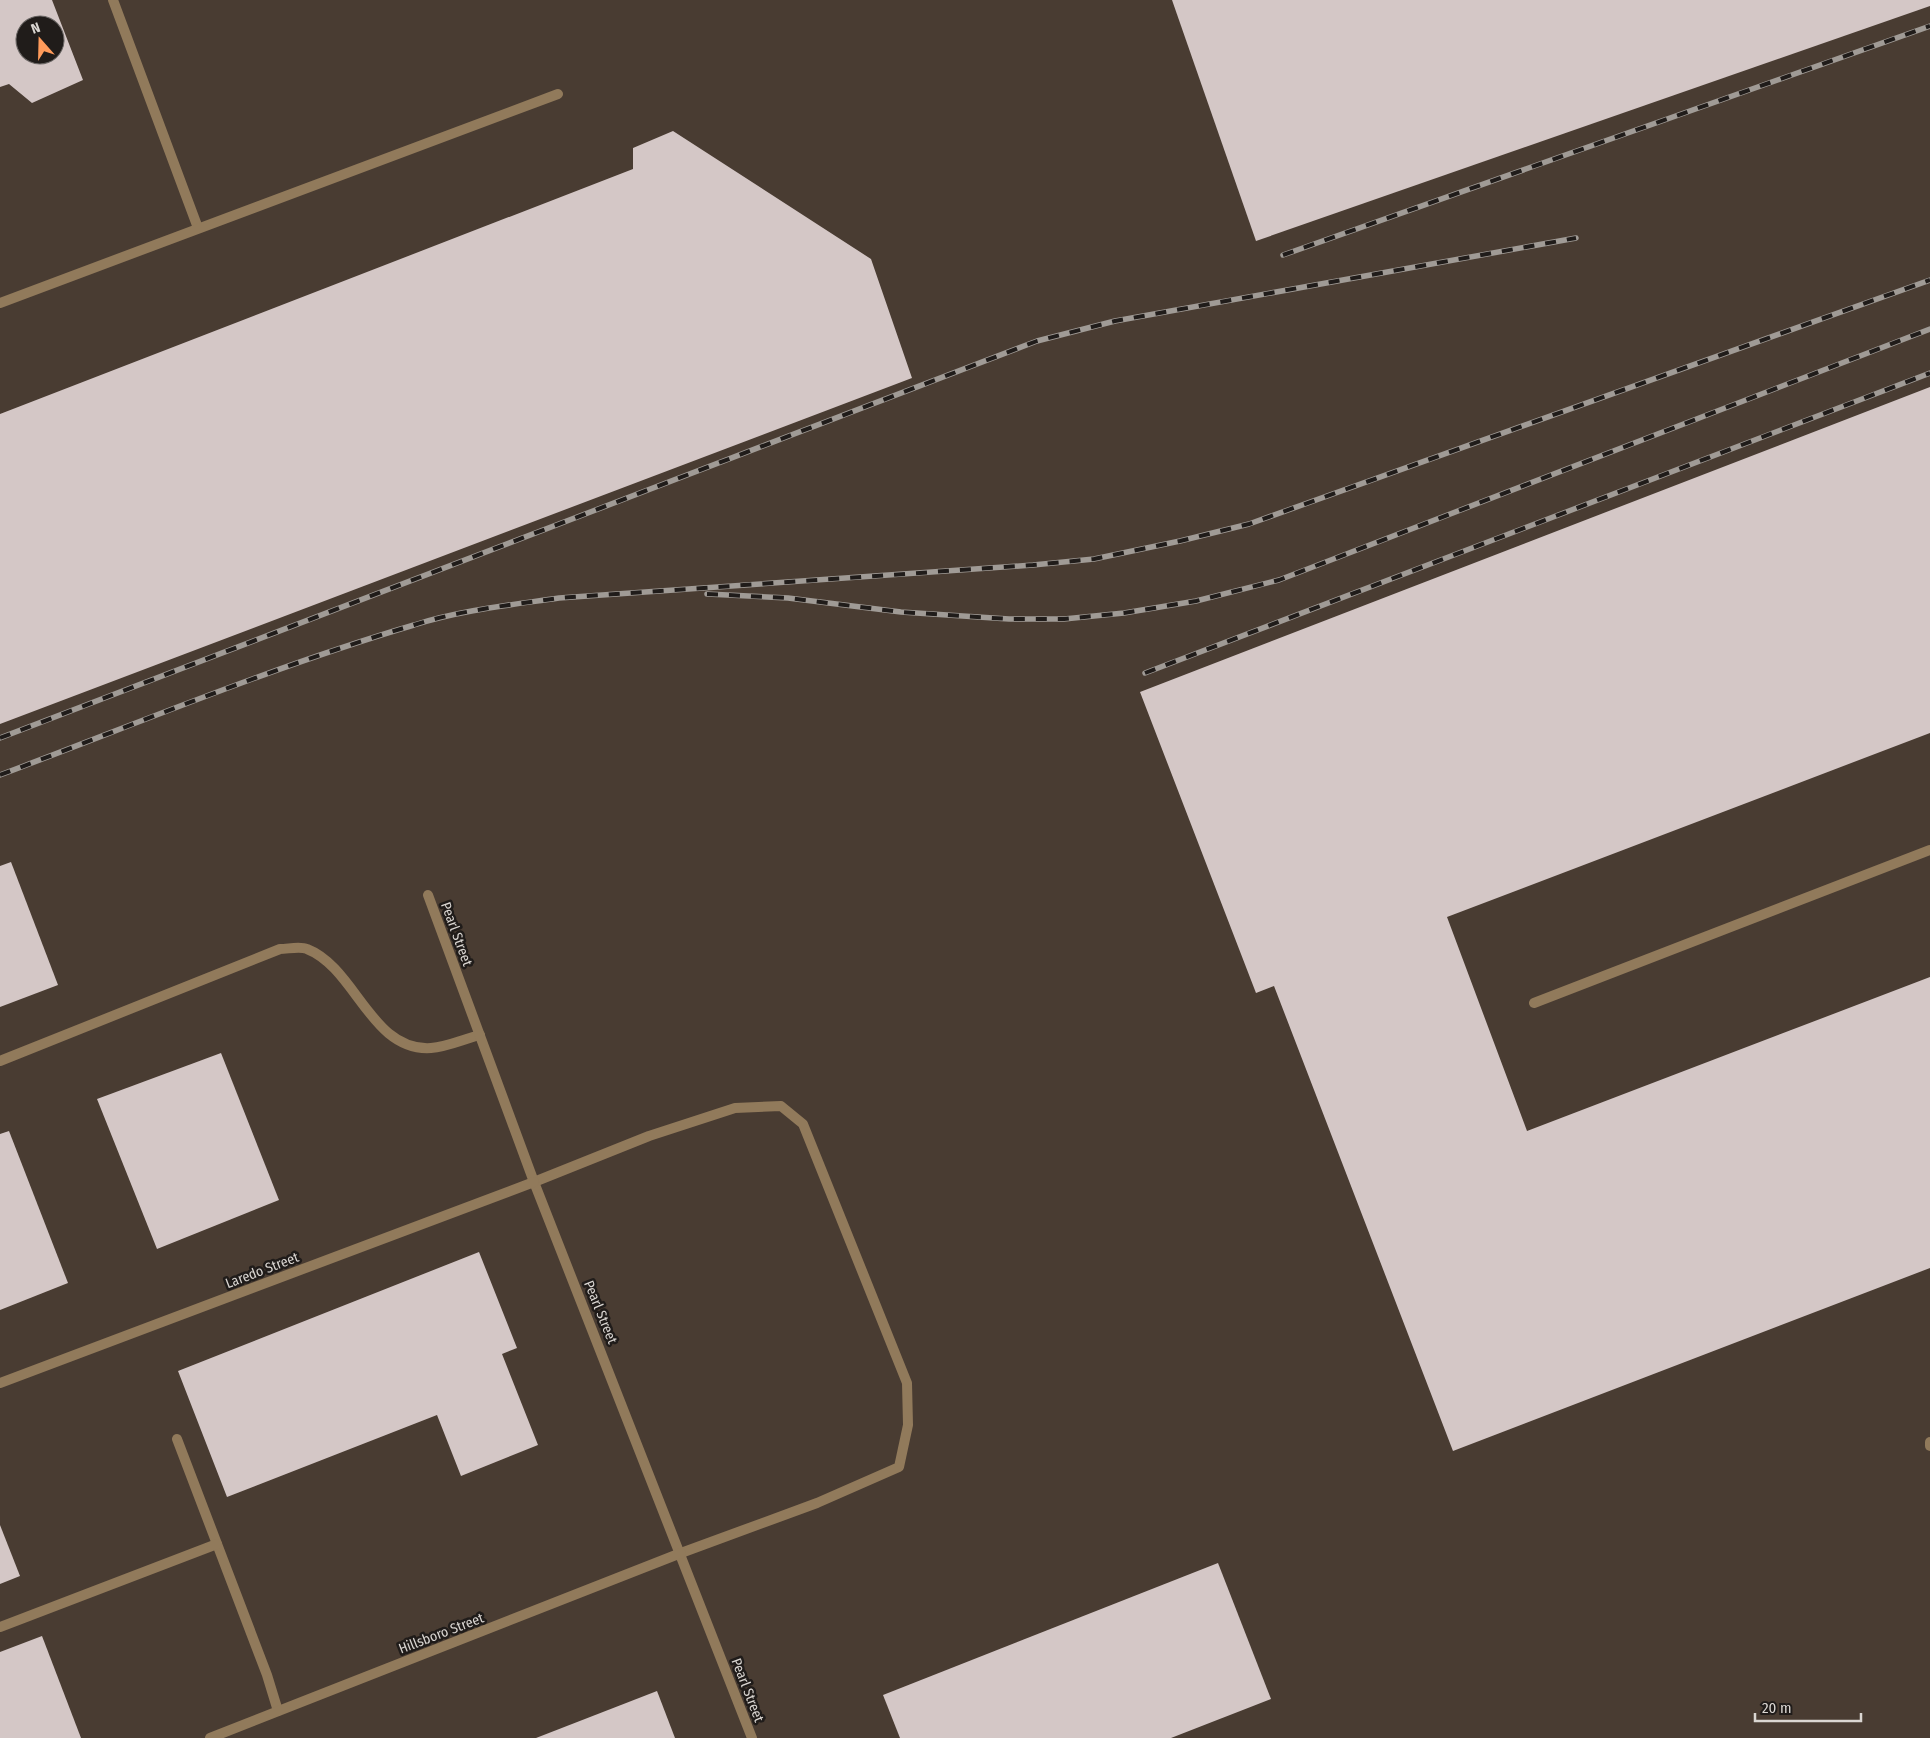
<svg xmlns="http://www.w3.org/2000/svg" width="1930" height="1738" font-family="'Fira Sans Condensed',sans-serif">
<style>
.built{fill:#493c32;fill-rule:evenodd}
.building{fill:#d4c7c6;fill-rule:evenodd}
.lines{fill:none;stroke-linecap:round;stroke-linejoin:round}
.service{stroke:#917a5b;stroke-width:10}
.minor{stroke:#917a5b;stroke-width:10}
.rail-casing{stroke:#a09b96;stroke-width:5.5}
.rail{stroke:#201c1a;stroke-width:4;stroke-dasharray:11;stroke-linecap:butt}
.labels{text-anchor:middle;stroke-width:5;stroke-linejoin:round;paint-order:stroke}
.street-label{font-size:14px;fill:#dad6d2;stroke:#201c1a}
</style>
<rect width="100%" height="100%" fill="#3b342e"/>
<!-- built -->
<path class="built" d="M0,0H1930V1738H0ZM25,25H55V55H25Z"/>
<!-- building -->
<g class="building">
<path d="M0,0H52L83,80L32,103L9,84L0,87ZM25,25H55V55H25Z"/>
<path d="M1172,0H1930V6L1256,241Z"/>
<path d="M673,131L871,259L912,378L0,724V414L633,169V148Z"/>
<path d="M1930,387V733L1447,917L1527,1131L1930,977V1268L1453,1451L1274,986L1256,993L1140,692Z"/>
<path d="M11,862L58,985L0,1007V866Z"/>
<path d="M221,1053L279,1200L157,1249L97,1099Z"/>
<path d="M9,1131L68,1283L0,1310V1134Z"/>
<path d="M479,1252L517,1348L502,1354L538,1445L461,1476L437,1415L227,1497L178,1371Z"/>
<path d="M0,1525L20,1576L0,1584Z"/>
<path d="M1218,1563L1271,1699L1171,1738H900L883,1695Z"/>
<path d="M42,1636L81,1738H0V1652Z"/>
<path d="M657,1691L675,1738H536Z"/>
</g>
<g class="lines">
<!-- service -->
<g class="service">
<path d="M113,0L198,228"/>
<path d="M0,303L558,94"/>
<path d="M1534,1003L1930,850"/>
<path d="M0,1061L280,949C288,949 300,946 307,949C356,968 371,1052 431,1048C447,1047 464,1039 480,1035"/>
<path d="M534,1182L649,1136L735,1108L781,1106L803,1124L907,1383L908,1425L899,1467L817,1503L681,1553"/>
<path d="M177,1439L267,1675L278,1711"/>
<path d="M1930,1442V1446"/>
<path d="M0,1627L217,1544"/>
</g>
<!-- minor -->
<g class="minor">
<path d="M428,895L534,1182L752,1738"/>
<path d="M0,1383L534,1182"/>
<path d="M210,1738L681,1553"/>
</g>
<!-- rail casing -->
<g class="rail-casing">
<g id="rail">
<path d="M1283,255L1930,26"/>
<path d="M707,594L788,598L901,612L1009,619H1064L1124,613L1196,601L1279,580L1930,329"/>
<path d="M1145,673L1930,373"/>
<path d="M0,738L1037,341L1115,321L1576,238"/>
<path d="M0,775C136,724 275,666 414,625C461,610 511,605 559,598L1033,565L1094,559L1180,541L1249,524L1930,280"/>
</g>
</g>
<!-- rail -->
<use href="#rail" class="rail"/>
</g>
<g class="labels">
<!-- street labels -->
<g class="street-label">
<text transform="translate(457 934) rotate(70)" y="5">Pearl Street</text>
<text transform="translate(262 1270) rotate(-21)" y="5">Laredo Street</text>
<text transform="translate(601 1312) rotate(68)" y="5">Pearl Street</text>
<text transform="translate(441 1633) rotate(-21)" y="5">Hillsboro Street</text>
<text transform="translate(748 1690) rotate(69)" y="5">Pearl Street</text>
</g>
</g>
<!-- north arrow -->
<g transform="translate(40 40) rotate(340)"><circle r="24" fill="#201c1a" stroke="#6a6664"/>
<path d="M0-4L9 19L0 12L-9 19Z" fill="#ff9b5b"/>
<text y="-8" font-size="14" font-weight="bold" text-anchor="middle" fill="#dad6d2">N</text>
</g>
<!-- scale -->
<path d="M1755 1713v8h106v-8" fill="none" stroke="#dad6d2" stroke-width="2.5"/>
<text x="1762" y="1713" font-size="15" fill="#dad6d2" stroke="#201c1a" stroke-width="4" paint-order="stroke">20 m</text>
</svg>
